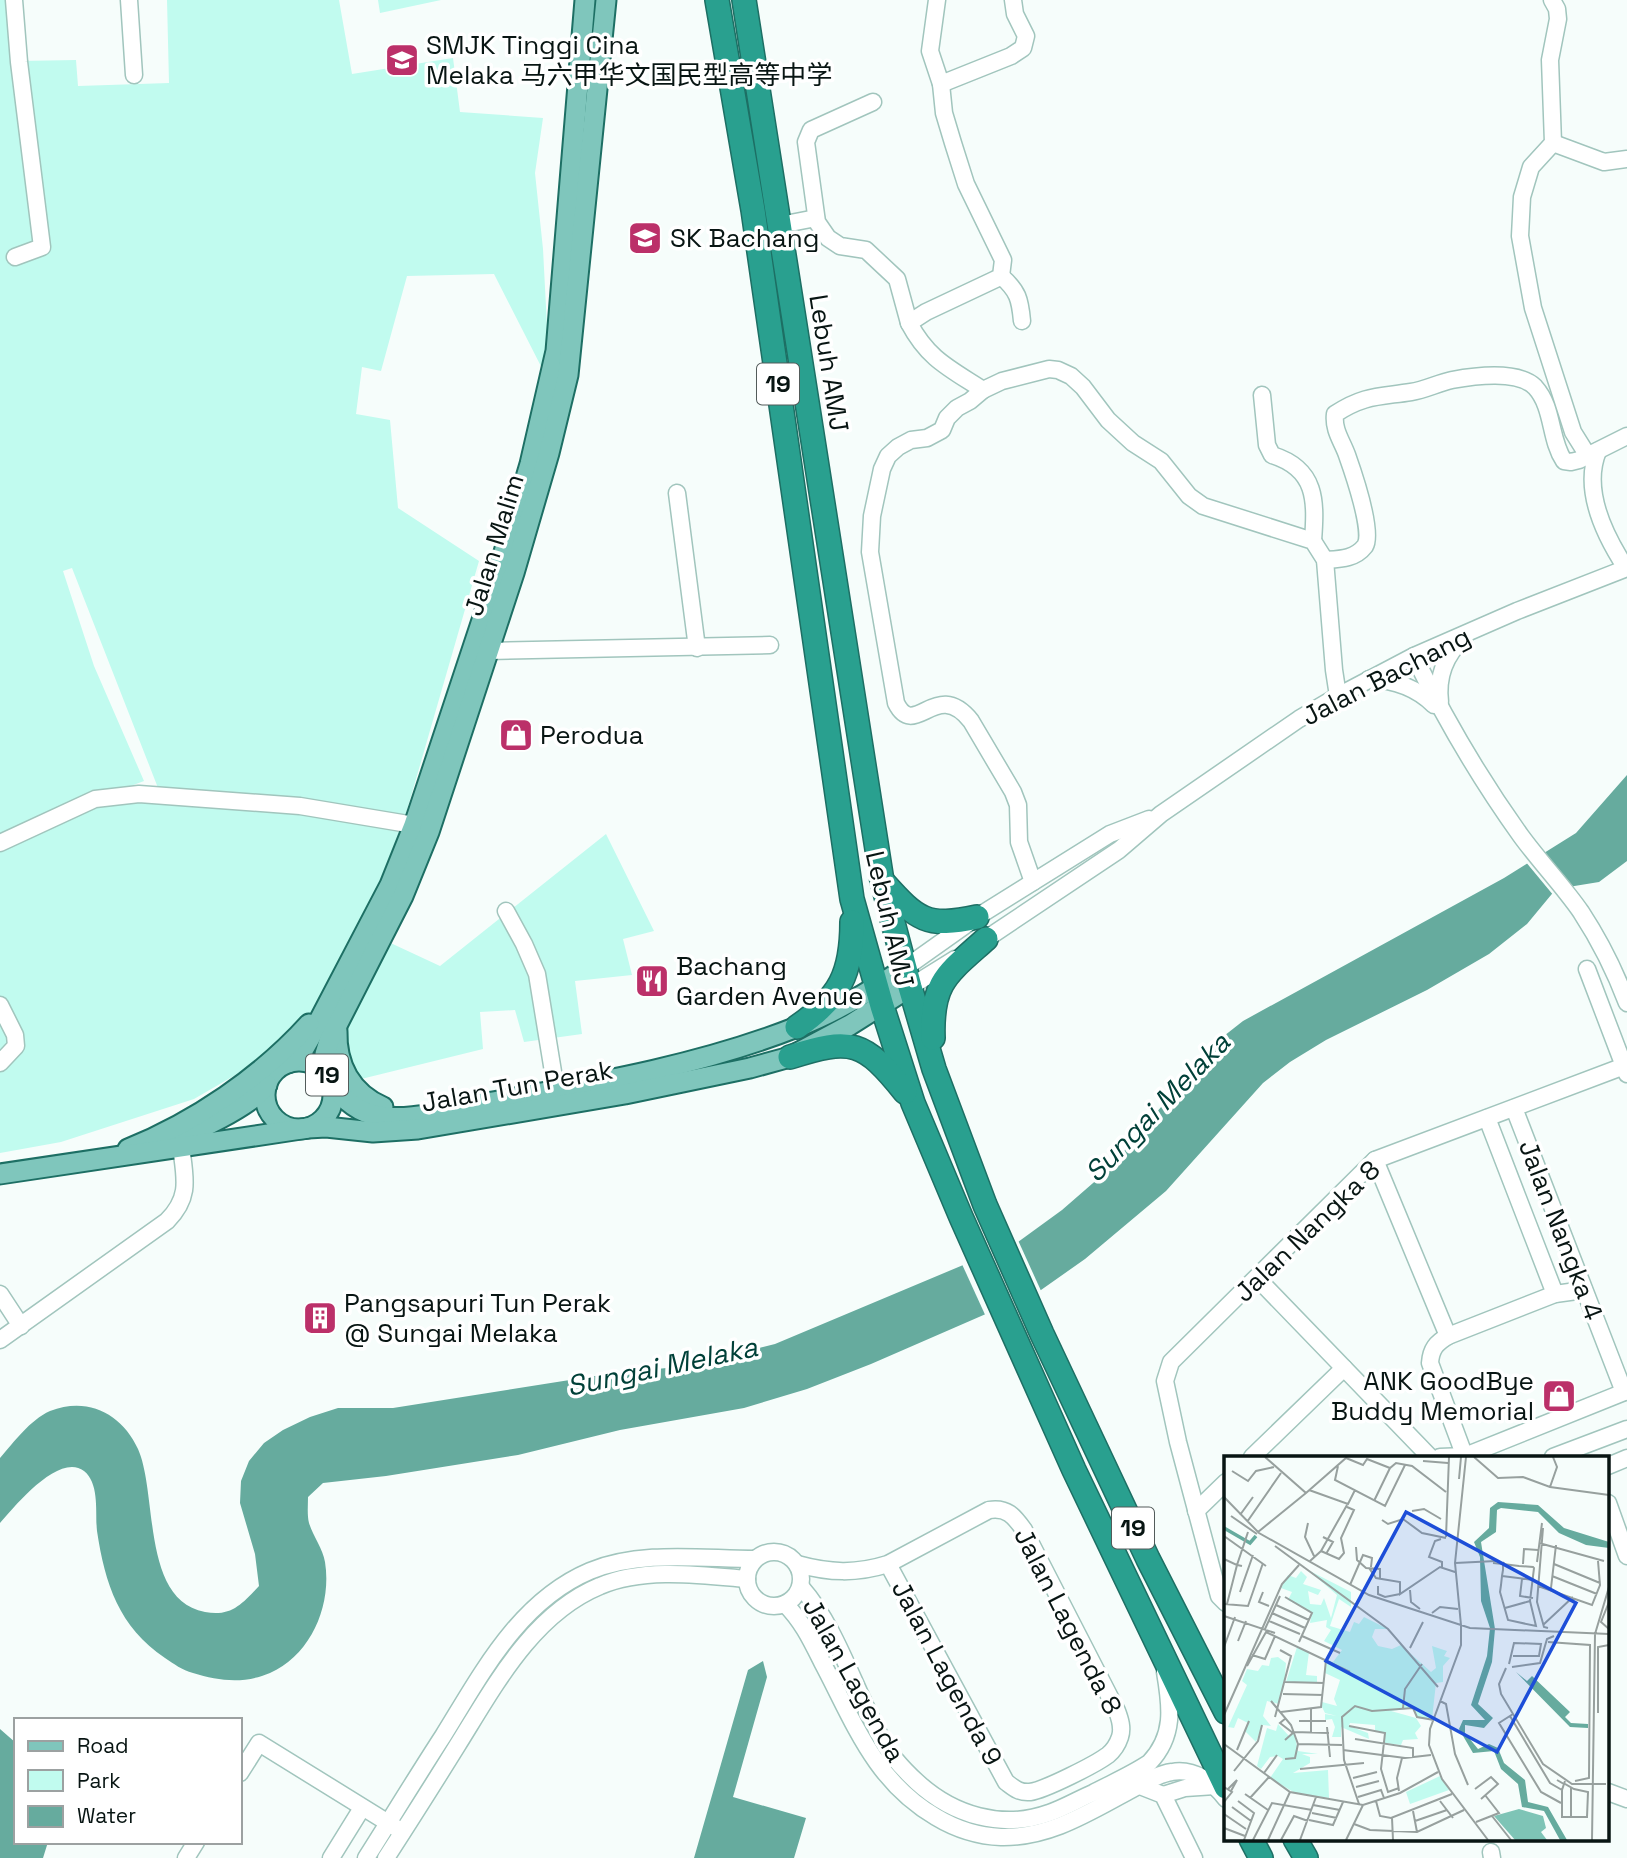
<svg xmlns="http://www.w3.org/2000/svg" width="1627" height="1858" font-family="'Space Grotesk','Noto Sans SC',sans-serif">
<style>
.green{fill:#c1fbef;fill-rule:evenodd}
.water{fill:#66ab9e}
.pier{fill:#f6fdfb}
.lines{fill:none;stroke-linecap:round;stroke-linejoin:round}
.minor-casing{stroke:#a1c5bd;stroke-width:19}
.major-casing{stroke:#1d6f64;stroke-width:23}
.highway-casing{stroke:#1d6f64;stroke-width:26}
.minor{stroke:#fff;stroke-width:16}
.major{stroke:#7fc6bc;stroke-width:19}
.highway{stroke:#29a08f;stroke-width:23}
.labels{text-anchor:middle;stroke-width:7;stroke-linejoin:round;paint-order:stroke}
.shield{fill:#fff;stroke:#525b5a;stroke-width:2}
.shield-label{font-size:24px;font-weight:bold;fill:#081513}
.poi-label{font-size:26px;fill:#081513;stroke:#fff;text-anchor:start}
.street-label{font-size:26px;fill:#081513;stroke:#fff}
.water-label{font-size:28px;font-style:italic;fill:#004038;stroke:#fff}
.inset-river{fill:none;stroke:#66ab9e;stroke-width:3.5}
.inset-road{fill:none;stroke:#97a09e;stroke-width:2}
.view{fill:#1d4ed8;fill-opacity:0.15;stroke:#1d4ed8;stroke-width:3.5}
.inset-edge{fill:none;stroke:#081513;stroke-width:3.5}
</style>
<rect width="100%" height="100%" fill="#f6fdfb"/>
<!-- green -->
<g class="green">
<path d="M0,0H14L19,61L76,60L78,86L169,83L167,0H339L352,74L453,58L460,112L543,118L535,173L543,249L550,384L494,274L407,276L381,371L362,367L356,414L390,420L398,508L479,561L403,824L382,939L440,966L606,834L654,931L623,939L632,975L575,981L582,1034L524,1042L515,1010L480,1012L483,1049L349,1082L316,1028L194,1099L61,1142L0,1153ZM72,568L160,793L99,798L144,781L94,666L63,571Z"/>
<path d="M378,0H441L380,13Z"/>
</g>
<!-- water -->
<g class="water">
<path d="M1627,775V861L1599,882L1556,889L1527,924L1489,954L1427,990L1326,1040L1290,1062L1263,1083L1166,1191L1085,1259L1041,1290L871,1364L807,1389L744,1408L620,1430L518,1455L386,1476L323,1483L308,1497C308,1505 307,1515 309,1523C313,1536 323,1549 325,1562C332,1605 311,1655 270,1673C244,1684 219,1681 193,1673C182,1670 174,1664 165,1658C119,1627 105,1584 97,1531C95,1513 100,1484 84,1471C59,1452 15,1506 0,1523V1458C14,1442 30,1420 50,1411C88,1396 122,1414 138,1449C158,1494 141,1600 205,1612C231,1617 242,1604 259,1586L255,1554L240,1503L241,1481L249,1461L264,1443L283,1430L310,1417L338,1408H393L595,1376L684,1366L775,1344L1018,1242L1062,1210L1108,1170L1215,1043L1243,1021L1504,878L1576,833Z"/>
<path d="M763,1661L767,1677L733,1797L806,1818L794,1858H694L748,1670Z"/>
<path d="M0,1729L16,1743V1842H48L43,1858H0Z"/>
</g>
<!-- pier -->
<g class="pier">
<path d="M1543,850L1576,890L1558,892L1554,896L1525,861Z"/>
<path d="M1017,1238L1042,1293L987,1319L961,1262Z"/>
</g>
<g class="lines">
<!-- minor casing -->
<g class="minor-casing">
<g id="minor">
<path d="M14,0L19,62L42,247L15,257"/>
<path d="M129,0L134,75"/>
<path d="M937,0L930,51L941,84L944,113L953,143L966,184L1003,260L1001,276L996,279L926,312L909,323C928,359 949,368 983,390L1002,381L1049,369L1058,370L1071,376L1083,387L1108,420L1133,443L1161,461L1189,496L1203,506L1313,541L1325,560L1334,670L1338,696"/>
<path d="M1552,0L1557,9L1558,19L1550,60L1553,143L1531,167L1522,197L1520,236L1533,308L1573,432L1588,456"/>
<path d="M941,84L1011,56L1023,48L1026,36L1015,14L1013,0"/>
<path d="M873,102L811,130L806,142L817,222L828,238L840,246L866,250L897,279L909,323"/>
<path d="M1553,143L1604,162L1627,159"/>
<path d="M780,225L816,218"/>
<path d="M1001,276C1018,291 1020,299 1022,321"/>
<path d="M983,390L970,401L957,408L947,418L942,430L927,438L911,440L898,447L888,456L882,469L872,516L870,552L896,703C915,741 936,677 971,721L1013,792L1018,805L1019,842L1033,882"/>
<path d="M1262,395L1267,445L1272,455C1317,469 1316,501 1313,541"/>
<path d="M1598,451C1582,490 1605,536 1626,568"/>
<path d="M677,493L697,648"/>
<path d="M1325,560C1340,559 1355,559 1365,546C1374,532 1353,472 1347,455C1342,441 1333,430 1335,414C1364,395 1379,397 1411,392C1425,390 1438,383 1452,380C1474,376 1518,370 1535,387C1554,408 1549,438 1564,461L1571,462L1579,460L1627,436"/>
<path d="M489,651L770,645"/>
<path d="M1414,656C1445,719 1480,779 1521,836C1540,862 1563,886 1581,912C1600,941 1615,971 1627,1003"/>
<path d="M1369,679C1394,680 1417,688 1434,705"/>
<path d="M1440,702C1437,677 1445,655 1464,638"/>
<path d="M0,843L95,799L139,794L300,806L414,825"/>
<path d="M506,911L524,944L537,974L556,1090"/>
<path d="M977,945L1119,850L1161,814L1299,719L1338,696L1414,656L1517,611L1627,568"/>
<path d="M905,968L977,917L1110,834L1149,819"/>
<path d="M1587,969L1627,1074"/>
<path d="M910,987L955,959"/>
<path d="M0,1005L15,1035L16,1046L0,1063"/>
<path d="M1514,1108L1624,1392"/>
<path d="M1487,1118L1555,1294"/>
<path d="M1375,1160L1448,1336"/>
<path d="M1257,1278L1430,1457"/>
<path d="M0,1294L21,1326"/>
<path d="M0,1340L167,1221C191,1197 185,1178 181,1147"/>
<path d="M1252,1457L1344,1368"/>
<path d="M1440,1457L1465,1456L1627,1391"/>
<path d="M1465,1457L1430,1363C1431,1349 1436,1343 1448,1336L1555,1294L1584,1290"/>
<path d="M1553,1457L1627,1429"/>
<path d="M1608,1466L1627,1458"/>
<path d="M1608,1503L1627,1556"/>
<path d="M1196,1511L1226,1482"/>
<circle cx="774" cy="1579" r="27"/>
<path d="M797,1564C830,1573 856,1574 888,1564L989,1510C1007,1507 1014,1516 1024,1530L1117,1711C1120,1719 1123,1728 1120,1737C1118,1743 1114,1750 1108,1755C1096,1764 1045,1790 1030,1792C1019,1793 1014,1788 1006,1782L888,1564"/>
<path d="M801,1587C838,1629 855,1692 883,1741C891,1757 904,1770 917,1782C953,1815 1002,1830 1049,1813C1064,1808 1079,1799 1093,1793C1112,1783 1131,1775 1149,1763C1175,1736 1171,1707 1165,1672"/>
<path d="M1226,1603L1219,1596L1178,1442L1165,1381L1171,1362L1375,1160L1627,1065"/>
<path d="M785,1604C802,1621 811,1640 822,1662C854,1722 874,1781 936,1817C956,1829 977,1836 1001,1837C1049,1838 1088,1813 1129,1791C1142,1784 1157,1774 1172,1772C1194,1768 1214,1783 1226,1799"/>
<path d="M240,1773L259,1743L398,1829"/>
<path d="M1140,1786L1163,1795L1194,1858"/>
<path d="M1608,1792L1627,1799"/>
<path d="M1163,1795L1185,1788L1215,1786"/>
<path d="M1491,1852L1492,1858"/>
<path d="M186,1858L196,1842"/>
<path d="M331,1858L362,1808"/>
<path d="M366,1858C392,1817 417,1776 443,1736C482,1673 519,1601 590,1571C641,1550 702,1559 755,1559"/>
<path d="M386,1858C410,1821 434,1783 457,1746C494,1687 532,1614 600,1586C643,1567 702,1575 747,1579"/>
</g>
</g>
<!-- major casing -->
<g class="major-casing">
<g id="major">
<path d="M337,1031C336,1065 351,1093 383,1107"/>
<circle cx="299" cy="1095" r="34"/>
<path d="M288,1063L302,1052L310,1038L390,885L414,825L499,569L530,464L556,351L585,0"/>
<path d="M326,1075L325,1054L329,1041L403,896L429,832L514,573L549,453L568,375L606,0"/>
<path d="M330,1081C341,1096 353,1109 371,1114C403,1125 454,1108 487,1103C591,1084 698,1066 797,1027C836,1012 871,991 905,968"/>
<path d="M167,1143C194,1132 250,1107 267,1085"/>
<path d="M128,1149C195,1122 261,1077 309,1024"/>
<path d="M0,1174L308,1128L326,1127L373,1132L418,1129L625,1094L750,1068L790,1057L850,1025L910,987"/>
</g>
</g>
<!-- highway casing -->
<g class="highway-casing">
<g id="highway">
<path d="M717,0L753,210L852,899L882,1006L913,1103L961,1217L1074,1470L1226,1787"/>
<path d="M744,0L882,881L910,987L934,1069L985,1205L1042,1334L1148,1559L1226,1712"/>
<path d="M884,883C917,920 927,928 977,917"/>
<path d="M797,1027C840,997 852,974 852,922"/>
<path d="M933,1038C931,982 947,974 986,939"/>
<path d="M790,1057C852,1037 864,1041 905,1092"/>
<path d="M1251,1839L1261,1858"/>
<path d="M1295,1839L1306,1858"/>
</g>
</g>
<!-- minor -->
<use href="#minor" class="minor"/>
<!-- major -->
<use href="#major" class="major"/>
<!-- highway -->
<use href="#highway" class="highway"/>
</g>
<!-- icons -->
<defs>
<g id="school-square" transform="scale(1.75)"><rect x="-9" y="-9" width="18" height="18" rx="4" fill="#bb3069" stroke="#fff"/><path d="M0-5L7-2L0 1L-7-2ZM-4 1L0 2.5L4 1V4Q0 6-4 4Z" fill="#fff"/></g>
<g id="shop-square" transform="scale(1.75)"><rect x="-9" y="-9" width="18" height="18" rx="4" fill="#bb3069" stroke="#fff"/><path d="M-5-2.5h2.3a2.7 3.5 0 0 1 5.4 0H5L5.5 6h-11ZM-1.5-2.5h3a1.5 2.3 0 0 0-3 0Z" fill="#fff"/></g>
<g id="restaurant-square" transform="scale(1.75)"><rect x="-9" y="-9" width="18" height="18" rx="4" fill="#bb3069" stroke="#fff"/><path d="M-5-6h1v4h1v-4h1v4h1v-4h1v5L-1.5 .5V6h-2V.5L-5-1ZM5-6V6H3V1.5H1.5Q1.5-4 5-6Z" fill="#fff"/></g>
<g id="building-square" transform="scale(1.75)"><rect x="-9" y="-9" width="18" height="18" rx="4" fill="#bb3069" stroke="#fff"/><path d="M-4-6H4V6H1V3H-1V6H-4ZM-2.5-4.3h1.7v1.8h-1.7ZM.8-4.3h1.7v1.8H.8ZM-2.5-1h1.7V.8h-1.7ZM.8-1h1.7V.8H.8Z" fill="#fff"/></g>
</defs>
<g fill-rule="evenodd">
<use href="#school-square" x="402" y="60"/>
<use href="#school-square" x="645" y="238"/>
<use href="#shop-square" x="516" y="735"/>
<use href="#restaurant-square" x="652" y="981"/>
<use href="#building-square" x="320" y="1318"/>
<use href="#shop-square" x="1559" y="1396"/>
</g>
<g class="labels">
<!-- shield labels -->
<g class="shield">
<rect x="757" y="363.5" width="42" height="41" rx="5"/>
<rect x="306" y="1054.5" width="42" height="41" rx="5"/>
<rect x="1112" y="1507.5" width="42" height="41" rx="5"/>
</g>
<g class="shield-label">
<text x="778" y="392">19</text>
<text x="327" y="1083">19</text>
<text x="1133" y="1536">19</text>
</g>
<!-- poi labels -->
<g class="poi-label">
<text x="426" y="54">SMJK Tinggi Cina<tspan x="426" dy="30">Melaka 马六甲华文国民型高等中学</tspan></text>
<text x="670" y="247">SK Bachang</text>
<text x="540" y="744">Perodua</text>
<text x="676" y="975">Bachang<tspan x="676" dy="30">Garden Avenue</tspan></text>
<text x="344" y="1312">Pangsapuri Tun Perak<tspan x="344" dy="30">@ Sungai Melaka</tspan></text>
<text x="1534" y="1390" text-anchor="end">ANK GoodBye<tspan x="1534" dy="30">Buddy Memorial</tspan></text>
</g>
<!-- street labels -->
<g class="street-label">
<text transform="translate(829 363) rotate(81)" y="9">Lebuh AMJ</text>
<text transform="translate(494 545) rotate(-73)" y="9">Jalan Malim</text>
<text transform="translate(1386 676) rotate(-27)" y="9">Jalan Bachang</text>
<text transform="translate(890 919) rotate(77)" y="9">Lebuh AMJ</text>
<text transform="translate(517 1086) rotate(-10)" y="9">Jalan Tun Perak</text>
<text transform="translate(1561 1230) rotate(69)" y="9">Jalan Nangka 4</text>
<text transform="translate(1307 1231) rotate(-44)" y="9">Jalan Nangka 8</text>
<text transform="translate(1068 1621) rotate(63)" y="9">Jalan Lagenda 8</text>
<text transform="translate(947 1673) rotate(62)" y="9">Jalan Lagenda 9</text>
<text transform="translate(854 1680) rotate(61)" y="9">Jalan Lagenda</text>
</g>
<!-- water labels -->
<g class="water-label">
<text transform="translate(1157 1107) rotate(-46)" y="10">Sungai Melaka</text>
<text transform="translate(662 1366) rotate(-12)" y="10">Sungai Melaka</text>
</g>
</g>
<!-- overview -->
<g transform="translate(1224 1456)">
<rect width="385" height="385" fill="#f6fdfb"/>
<path d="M84,114L127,136V151L115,143L106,170L126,176L130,166L135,168L140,161L164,173H151L148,181L154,190L168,193L177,189L207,216L212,212L208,190L223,195L220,200L226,202L219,210V226L212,227L208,263L193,261L189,252L167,255L192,262L197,270L191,277L194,283L179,284L177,289L160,287L161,277L151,275V269L126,267L125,270L144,277L145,283L117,271V281H108L111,271L108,263L101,264V258L113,260L101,257L98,251V246L113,250L110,243L116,224L101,217L102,204L109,206L118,194L100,185L107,174L102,171L103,164L86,167L88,157L64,144L68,136L57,132L64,119L72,122L77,115L83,121L79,128L97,134L94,139L84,135L86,148L97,149L100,142L107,162L113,139ZM73,191L85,196L82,219L93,220V227L62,226ZM54,201L62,207L60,231L55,248L43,245L39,260L47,270L39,269L32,286L21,275L24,267L14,262L10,272L4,271L23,229L18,225L23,213L34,215L38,209L45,210L47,202ZM54,268L65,280L70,276L74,295L94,298H78L86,301V307L69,317L104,314L105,342L71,337L46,322L59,303L54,300L46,301L37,313L33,310L43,272L52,275ZM216,320L225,334L186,348L182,336Z" fill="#c1fbef"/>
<path d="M295,353L319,360L322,372L317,376L323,384H291L270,360Z" fill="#7ec4b6"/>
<path d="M274,46L314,49L340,72L385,86V92L362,89L335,77L314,56L277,52L273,54L272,76L257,86L271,173L268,206L254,248L269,262L260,272L241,269V277L254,293L265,288L274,292L280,307L301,324L304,346L324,351L343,384H336L320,355L298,351L294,328L277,313L270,295L249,297L235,273L239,264H261L247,249L263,200L266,172L257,145L256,101L250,86L265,72L266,52ZM292,216L303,225L308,220L346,256L341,261L347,267L364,268V272L346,271Z" fill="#66ab9e"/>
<path class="inset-river" d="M0,72L26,87L32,80"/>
<path class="inset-road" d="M250,1L274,22L299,21L326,31L385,39M199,5L224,7M114,10L111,24L161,50L181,9M8,15L24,25L32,15L50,11M235,23L237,1M326,31L333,11L329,1M85,34L124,48L131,34M82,37L122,2L139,9L143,3L166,12L172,7L188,10L222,36M0,41L35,77L145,139L246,172L385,178M150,45L166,12M188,55L200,53L217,63M16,59L29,41M7,60L33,78M158,64L164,68L179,63L198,77L222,82M23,66L57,17M84,67L81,81L90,100M319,72L313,146L320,171L324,172M34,76L82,37L41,1M0,80L42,110M99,81L109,86L102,98M222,81L225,1M217,83L211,85L205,101L218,106V111M315,87L380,105M51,90L164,173L214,231M132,91L133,104L142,112L156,113V123M97,95L115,103L120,97L117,82L130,54L123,51M0,103L13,109L3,148M86,105L97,95L123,49M313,106L318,67M231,107L272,105M269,107L279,108L295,110L309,111L310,112L306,145L312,170L284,164L276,136L277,129L278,120L279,114V108L280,106M299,108L300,93L314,94M330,108L376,127M18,110L13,109L24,76M145,112L152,122L176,126V138L216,111L231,116M278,120L309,124M328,120L373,138M298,123L296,140L309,142M126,129L139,99L148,102L147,111M154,130V138L161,141L176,138M314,130L368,149L376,129L374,105M327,132L332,89M186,134L187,146L196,153M16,136L29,99M39,136L35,146L45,150M61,141L88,157L75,186M385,146L377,166L385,173M0,148L24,150L39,107M52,149L85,164M281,152L306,145M48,157L81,172M208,157L216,151L234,153M0,160L51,177M45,165L76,178M237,169L231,107L242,1M319,169L349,141M237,170V189L206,273L205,289L218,323L264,384M41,173L56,140M371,178L385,131V87M78,180L116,197M14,185L22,165M324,186L366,189L365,322L351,325M0,191L11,161M186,192L199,166M28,199L41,203L51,180M285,208L290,187L317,188L315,200H289M23,210L42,176L126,216M288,211L316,207L323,183L330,180M282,212L275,228L277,238L319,308L348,328H382M61,226L100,227M59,238L99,239M47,245L67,269L74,288L71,302L61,303M216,245L222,248L231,298L244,329M179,252L181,233L198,208M57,256L97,251L102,204M374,257V191L385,189M289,258L275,267L317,336L337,347M0,259L58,128L75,109M286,260L326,327L338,334M51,261L67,200L56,194M62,262L56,267L69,277M75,265H102M125,270L161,277L157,313L164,336L175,332M103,271L106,301M87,277V252M131,283L189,292V302M61,284L70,276L105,277M0,288L66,336L139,349L176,337L214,316M74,288L118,289M13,294L25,265M119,294L181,302L207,299M76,313L140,307M10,315L34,285L38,269M40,317L53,299M129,322L153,316M333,324L340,328H341L350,333L364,336L363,361H338V334L341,325M0,331L8,336L0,346M132,331L155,325M347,332V361M4,333L13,324L7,335M251,333L267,321L274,328L257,343M175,335L173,322L178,302M21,338L44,354M134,341L157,334L160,342M26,342L45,321M14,345L30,357L20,384M152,345L156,360L167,362L228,338M216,345L229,362M135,348L120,304L118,261L131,250L148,255L189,252L193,261L210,264M89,349L116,354M8,351L27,365M189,355L193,376M88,357L113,362M0,358L22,373M268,360L287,384M168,362L169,384M85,364L109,369L119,346M191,365L223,354M252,366L275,357L261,339M130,368L146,374L193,376L240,354M0,372L21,380M29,384L48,347L88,354M44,384L66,336M57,384L70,360L84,365M76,384L92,341M122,384L139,349M368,384L371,178"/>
<path class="view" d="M182,56L352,147L273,296L102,205Z"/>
<rect width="385" height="385" class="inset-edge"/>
</g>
<!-- legend -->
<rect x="14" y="1718" width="228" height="126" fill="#ffffff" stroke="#9ca1a1" stroke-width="2"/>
<rect x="28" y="1741" width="35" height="10" fill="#7fc6bc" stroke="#9ca1a1" stroke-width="2"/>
<text x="77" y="1753" font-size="21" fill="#081513">Road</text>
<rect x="28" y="1770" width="35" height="21" fill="#c1fbef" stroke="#9ca1a1" stroke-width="2"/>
<text x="77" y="1788" font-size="21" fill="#081513">Park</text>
<rect x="28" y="1806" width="35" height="21" fill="#66ab9e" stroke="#9ca1a1" stroke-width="2"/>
<text x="77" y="1823" font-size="21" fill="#081513">Water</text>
</svg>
